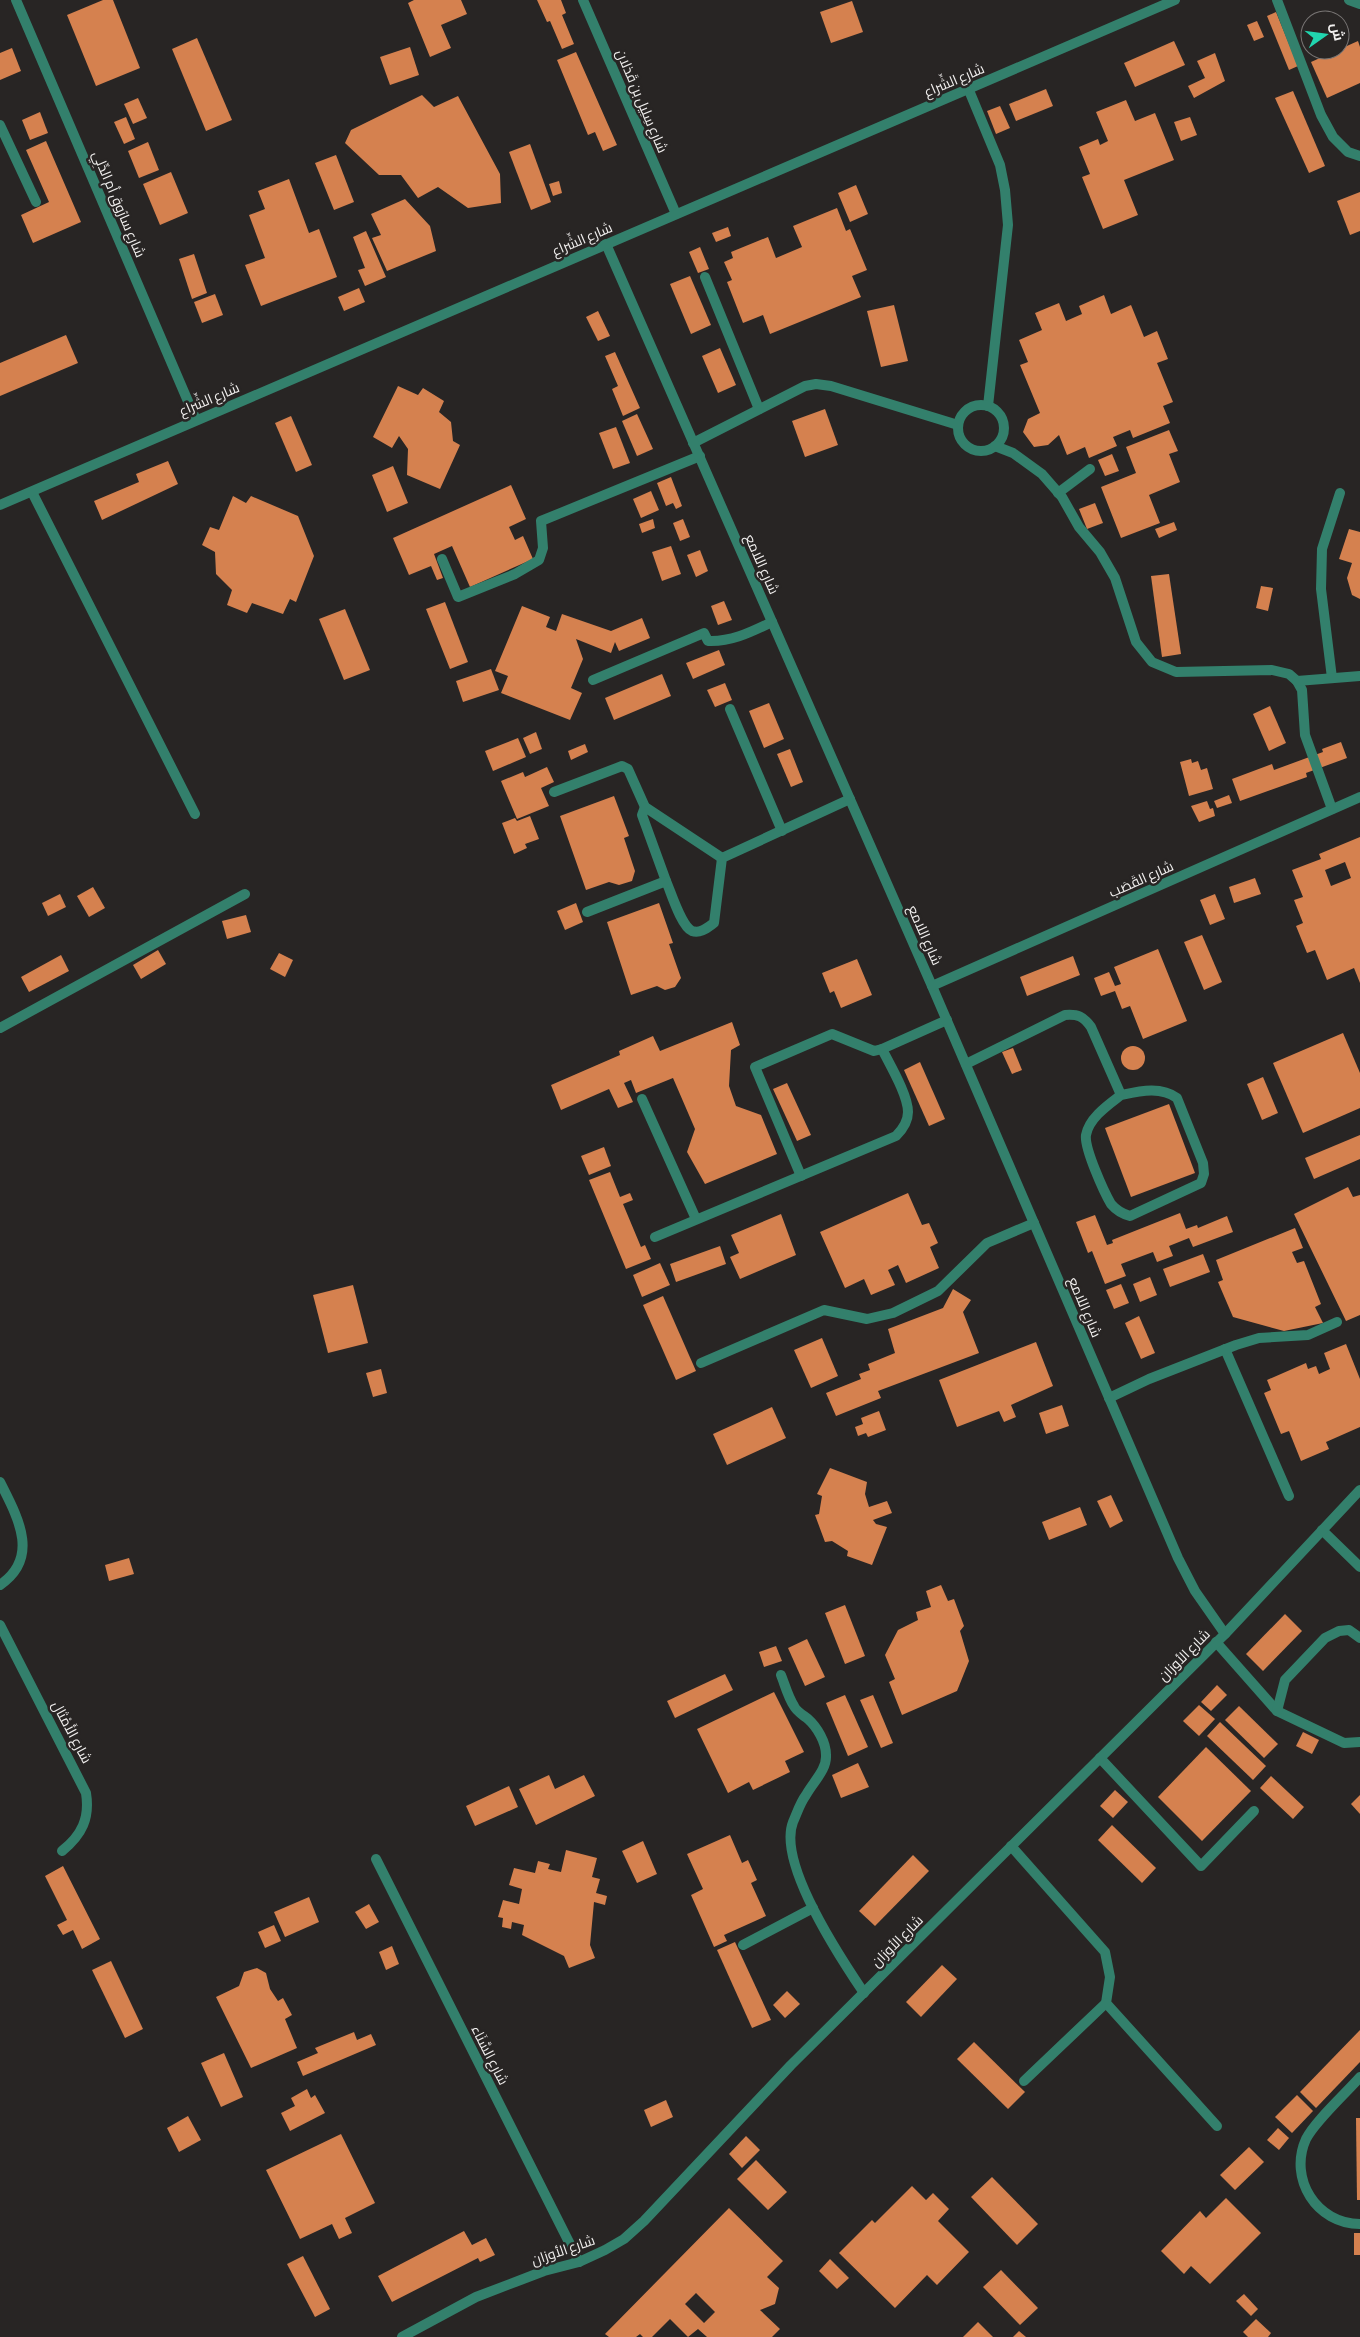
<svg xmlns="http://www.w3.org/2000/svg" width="1360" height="2337" font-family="'Asap Condensed',Cairo,sans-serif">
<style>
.building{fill:#d5814f;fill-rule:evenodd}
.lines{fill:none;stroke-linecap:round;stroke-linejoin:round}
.lane{stroke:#33806c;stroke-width:10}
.street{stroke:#33806c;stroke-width:10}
.labels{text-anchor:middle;stroke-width:5;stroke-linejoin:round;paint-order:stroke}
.street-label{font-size:14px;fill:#f2f0ef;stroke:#282524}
</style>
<rect width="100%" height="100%" fill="#282524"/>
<!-- building -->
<g class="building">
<path d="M103,0H113L140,68L96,86L67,15Z"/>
<path d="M414,0H461L467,14L441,25L451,48L430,57L408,3Z"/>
<path d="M537,0H561L566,13L562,15L574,44L562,49L550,21L547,22Z"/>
<path d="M852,1L863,32L831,43L820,12Z"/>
<path d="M1276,12L1298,66L1289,70L1267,16Z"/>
<path d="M1257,21L1264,37L1254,41L1247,25Z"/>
<path d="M197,38L232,120L206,131L172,49Z"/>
<path d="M1174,41L1185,65L1135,87L1124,63Z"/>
<path d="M1358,41L1360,47V83L1327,98L1311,62Z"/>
<path d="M410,47L419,75L390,85L380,57Z"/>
<path d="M12,48L21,71L0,80V53Z"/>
<path d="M576,52L617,145L603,151L595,132L588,135L557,60Z"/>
<path d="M1215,53L1225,81L1194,98L1188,86L1205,78L1197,61Z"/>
<path d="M1046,89L1053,106L1016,121L1009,104Z"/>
<path d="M1293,91L1325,166L1309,173L1275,98Z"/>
<path d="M422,95L434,107L458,96L500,174L501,203L468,208L438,187L418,198L401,175H379L345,143L351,130Z"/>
<path d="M138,98L147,118L133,124L124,104Z"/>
<path d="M1126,100L1135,121L1155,113L1174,160L1124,180L1138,215L1103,229L1082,177L1090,174L1079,147L1098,139L1100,145L1108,141L1096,112Z"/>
<path d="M1000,106L1010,128L996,134L987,111Z"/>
<path d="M40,112L48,133L30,140L22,120Z"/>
<path d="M126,117L135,139L124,144L114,122Z"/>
<path d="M1190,117L1197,135L1181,141L1174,122Z"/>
<path d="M46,141L81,222L33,243L21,215L49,202L26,150Z"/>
<path d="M148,142L159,170L139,178L128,151Z"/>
<path d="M530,144L551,202L531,210L509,152Z"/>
<path d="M336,155L354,202L334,210L315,163Z"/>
<path d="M171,172L188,213L160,225L143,184Z"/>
<path d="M289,179L309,233L319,229L337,277L261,306L245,265L265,258L249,215L265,209L258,191Z"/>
<path d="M559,181L562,193L553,196L549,184Z"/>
<path d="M856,185L868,214L850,222L838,193Z"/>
<path d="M1360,192V231L1350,235L1337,201Z"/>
<path d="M405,199L430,226L436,251L387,271L372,238L381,235L371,214Z"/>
<path d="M837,208L846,231L850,229L867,270L852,276L861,297L770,334L763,315L743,323L727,282L732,280L724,262L733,258L731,252L768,237L776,258L802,247L793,226Z"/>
<path d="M728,227L731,236L716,242L712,233Z"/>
<path d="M366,231L386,277L365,286L358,270L365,268L353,237Z"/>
<path d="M700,247L709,269L698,273L689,252Z"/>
<path d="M194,254L207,293L192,299L179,259Z"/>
<path d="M690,276L711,325L691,334L670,284Z"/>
<path d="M359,288L365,302L344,311L338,297Z"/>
<path d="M215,294L223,315L202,323L194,302Z"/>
<path d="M1104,295L1111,314L1131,305L1144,337L1157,331L1168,359L1157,363L1173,402L1163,406L1170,423L1133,438L1130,430L1113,437L1117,446L1089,458L1085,447L1067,455L1059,435L1048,445L1034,447L1023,432L1028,419L1040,413L1020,365L1028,362L1019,340L1042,330L1035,313L1059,303L1066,321L1082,314L1079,306Z"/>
<path d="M894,305L908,361L881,367L867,311Z"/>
<path d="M598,311L610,336L598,341L586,317Z"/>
<path d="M66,335L78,363L0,396V363Z"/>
<path d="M720,348L736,385L718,393L702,356Z"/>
<path d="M615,352L640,408L623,416L612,389L618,386L605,356Z"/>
<path d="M398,386L418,395L423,388L444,401L439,412L451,422L453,441L460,445L440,489L407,475L408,449L399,436L392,448L373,437Z"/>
<path d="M825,409L838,445L805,457L792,421Z"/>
<path d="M637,414L653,449L637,456L622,421Z"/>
<path d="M291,416L312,465L296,472L275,423Z"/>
<path d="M616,427L630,463L613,469L599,433Z"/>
<path d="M1169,430L1178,451L1169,454L1180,482L1149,495L1160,523L1121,538L1101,487L1136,473L1126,447Z"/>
<path d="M1112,454L1119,471L1105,476L1098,460Z"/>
<path d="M168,461L178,484L102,520L94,501L139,482L136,474Z"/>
<path d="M393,466L408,503L387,512L372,475Z"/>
<path d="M671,477L682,506L676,509L673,503L666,506L657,483Z"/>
<path d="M511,485L526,519L509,527L515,540L523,536L533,559L470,587L452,546L434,554L443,578L437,580L431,566L409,575L393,538Z"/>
<path d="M651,491L659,510L641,518L633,499Z"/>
<path d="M233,496L246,503L251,496L298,516L314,556L296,602L290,599L283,614L252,603L247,613L227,605L232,590L216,574L215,552L202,545L210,527L219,530Z"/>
<path d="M1095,503L1103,523L1087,529L1079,509Z"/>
<path d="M653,519L655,528L642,533L639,524Z"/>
<path d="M683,519L690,537L680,541L673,523Z"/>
<path d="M1174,522L1177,530L1159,538L1155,529Z"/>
<path d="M1349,529L1360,532V599L1352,595L1347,578L1352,563L1339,559Z"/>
<path d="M671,546L681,574L662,581L652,552Z"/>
<path d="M700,550L708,571L696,577L687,555Z"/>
<path d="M1169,574L1181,654L1162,657L1151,576Z"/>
<path d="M1261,586L1273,588L1268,611L1256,608Z"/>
<path d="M724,601L732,620L718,625L711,606Z"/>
<path d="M445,602L468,662L450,669L426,609Z"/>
<path d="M522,606L550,617L546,627L556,631L562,614L611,631L642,618L650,638L619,651L615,642L611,653L576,639L583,659L571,688L582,693L570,720L501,693L508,676L495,671Z"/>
<path d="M345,609L370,670L344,680L319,619Z"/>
<path d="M719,650L725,665L693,679L686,663Z"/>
<path d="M491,669L499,690L463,702L456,681Z"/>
<path d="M662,674L671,696L614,720L605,698Z"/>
<path d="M725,683L732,700L715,707L707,690Z"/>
<path d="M769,703L784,739L764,748L749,711Z"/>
<path d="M1270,706L1286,743L1269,751L1253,714Z"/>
<path d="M536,732L542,749L530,754L523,738Z"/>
<path d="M518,738L526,757L493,771L485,751Z"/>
<path d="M1341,742L1347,758L1306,773L1307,777L1240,801L1232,779L1272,764L1274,770L1323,752L1322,749Z"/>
<path d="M585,744L588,752L571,760L568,751Z"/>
<path d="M790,749L803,782L791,787L777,754Z"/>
<path d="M1191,759L1192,763L1198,761L1201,770L1207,768L1213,789L1189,796L1180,762Z"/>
<path d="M547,767L554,782L541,788L549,806L517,819L501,781L523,772L525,777Z"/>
<path d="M1229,795L1232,803L1217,808L1214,801Z"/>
<path d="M614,796L629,836L624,838L635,871L632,881L619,885L609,882L586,890L560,816Z"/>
<path d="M1207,801L1210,809L1213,808L1215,816L1199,822L1191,806Z"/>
<path d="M530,816L539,839L525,844L527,848L514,854L502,823L515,818L517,821Z"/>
<path d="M1360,837V983L1354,968L1327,980L1315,950L1307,953L1296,926L1303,923L1294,900L1303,897L1292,870L1321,859L1319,854ZM1345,862L1351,878L1331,886L1325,870Z"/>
<path d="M1255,878L1261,894L1234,903L1229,887Z"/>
<path d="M93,887L105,908L89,917L77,896Z"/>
<path d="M60,894L66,907L48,916L42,903Z"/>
<path d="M1215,894L1225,919L1210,925L1200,900Z"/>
<path d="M576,903L583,922L565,930L557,911Z"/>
<path d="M659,903L673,943L669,944L681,978L675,987L665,990L657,986L631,995L607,922Z"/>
<path d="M246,915L251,932L227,939L222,921Z"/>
<path d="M1202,935L1222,982L1204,990L1184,942Z"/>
<path d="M1158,949L1187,1021L1143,1039L1130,1006L1122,1009L1115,991L1101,996L1094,978L1109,972L1115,986L1121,984L1114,967Z"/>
<path d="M158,950L166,964L141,979L133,965Z"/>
<path d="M279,953L293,960L285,977L270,969Z"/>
<path d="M61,955L69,971L29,992L21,977Z"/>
<path d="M1073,956L1080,975L1027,996L1020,977Z"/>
<path d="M857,959L872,995L841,1008L834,991L830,993L822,973Z"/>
<path d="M732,1022L740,1045L731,1050L729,1086L736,1106L761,1115L777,1154L705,1184L687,1152L695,1129L673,1078L636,1093L631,1080L624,1083L633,1102L618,1108L609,1089L561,1110L551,1085L620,1055L619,1051L653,1036L660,1051Z"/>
<path d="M1343,1033L1360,1073V1108L1303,1133L1273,1063Z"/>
<circle cx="1133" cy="1058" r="12"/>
<path d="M1013,1048L1022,1070L1012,1074L1002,1052Z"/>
<path d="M920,1062L945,1119L929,1126L904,1070Z"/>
<path d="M1263,1077L1278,1113L1262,1120L1247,1084Z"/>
<path d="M787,1083L811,1135L797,1141L773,1089Z"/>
<path d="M1169,1104L1195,1173L1131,1197L1105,1128Z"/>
<path d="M1360,1135V1159L1314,1179L1305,1158Z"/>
<path d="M604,1147L611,1166L589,1175L581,1156Z"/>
<path d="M610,1172L620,1197L630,1193L633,1200L623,1204L641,1247L645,1245L651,1259L626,1269L589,1180Z"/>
<path d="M1348,1187L1353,1197L1360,1195V1315L1346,1321L1294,1214Z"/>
<path d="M908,1193L922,1225L929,1223L938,1243L930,1247L939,1268L906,1283L898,1265L888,1270L895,1285L871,1295L864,1279L845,1288L820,1232Z"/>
<path d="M1180,1213L1186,1229L1197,1225L1198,1228L1227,1216L1233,1232L1193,1247L1189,1238L1169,1246L1173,1256L1157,1262L1153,1252L1121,1264L1126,1276L1105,1284L1092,1251L1088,1253L1076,1222L1095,1215L1107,1245L1113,1243L1112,1240Z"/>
<path d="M781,1214L796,1255L740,1279L730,1257L739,1253L731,1235Z"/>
<path d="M1295,1228L1303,1248L1292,1252L1297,1263L1304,1261L1321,1304L1315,1307L1323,1323L1284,1331L1233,1317L1218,1282L1223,1280L1216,1260Z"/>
<path d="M720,1246L726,1264L676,1282L670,1264Z"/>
<path d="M1203,1254L1210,1272L1170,1287L1163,1269Z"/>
<path d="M660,1263L670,1285L642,1297L633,1275Z"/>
<path d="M1150,1277L1157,1295L1140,1302L1133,1284Z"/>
<path d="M1121,1284L1129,1303L1114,1309L1106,1290Z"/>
<path d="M353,1285L368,1343L328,1353L313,1295Z"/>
<path d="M953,1289L971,1300L963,1312L979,1353L878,1391L881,1398L836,1416L826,1393L861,1379L859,1374L870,1370L868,1364L895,1353L888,1329L943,1308Z"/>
<path d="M663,1296L696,1371L676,1380L643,1305Z"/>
<path d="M1139,1316L1155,1353L1141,1359L1125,1323Z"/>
<path d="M822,1338L838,1376L811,1388L794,1350Z"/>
<path d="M1036,1342L1053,1386L1011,1405L1016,1417L1004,1422L999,1411L957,1427L939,1380Z"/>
<path d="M1346,1344L1360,1379V1427L1326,1442L1329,1449L1301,1461L1289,1431L1281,1434L1264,1393L1271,1390L1267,1380L1306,1363L1308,1369L1316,1366L1319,1374L1330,1369L1324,1353Z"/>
<path d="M381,1369L387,1393L373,1397L366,1373Z"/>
<path d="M1062,1405L1069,1426L1046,1434L1039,1413Z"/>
<path d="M772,1407L786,1438L727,1465L713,1434Z"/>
<path d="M879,1411L886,1430L868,1437L866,1433L858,1436L855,1427L863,1424L861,1418Z"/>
<path d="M830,1468L867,1482L865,1494L869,1507L887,1501L892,1513L873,1520L876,1524L887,1527L872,1565L847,1556L848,1551L832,1541L825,1542L815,1515L819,1514L822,1496L817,1494Z"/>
<path d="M1111,1495L1123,1521L1110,1528L1097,1501Z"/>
<path d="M1080,1507L1087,1525L1049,1540L1042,1522Z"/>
<path d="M129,1558L134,1574L109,1581L105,1565Z"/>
<path d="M941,1585L948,1601L954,1599L964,1626L960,1631L969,1661L957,1691L902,1715L889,1682L895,1679L885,1655L898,1630L918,1620L916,1612L931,1607L926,1591Z"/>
<path d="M845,1605L865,1656L845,1664L825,1613Z"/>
<path d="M1285,1614L1302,1631L1263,1671L1246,1654Z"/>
<path d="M807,1639L825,1677L805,1686L788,1648Z"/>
<path d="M776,1646L782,1661L764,1667L759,1652Z"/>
<path d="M725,1674L733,1690L675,1718L667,1701Z"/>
<path d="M1217,1685L1227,1695L1211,1711L1201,1702Z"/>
<path d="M774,1692L804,1752L785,1761L790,1772L753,1790L749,1782L728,1793L697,1729Z"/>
<path d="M845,1695L868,1747L848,1756L826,1703Z"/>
<path d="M873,1695L893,1743L881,1748L860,1700Z"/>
<path d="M1199,1705L1215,1719L1199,1736L1183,1721Z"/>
<path d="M1239,1706L1278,1744L1264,1758L1225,1720Z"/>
<path d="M1220,1722L1266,1766L1253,1780L1207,1736Z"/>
<path d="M1303,1732L1319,1740L1312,1754L1296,1746Z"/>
<path d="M1206,1747L1251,1791L1202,1841L1158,1797Z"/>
<path d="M858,1763L869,1787L841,1798L832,1775Z"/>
<path d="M549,1775L555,1789L584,1775L595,1796L536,1825L519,1789Z"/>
<path d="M1271,1776L1304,1807L1293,1819L1260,1788Z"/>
<path d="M509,1786L518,1807L475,1826L466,1806Z"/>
<path d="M1115,1790L1128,1802L1113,1818L1100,1806Z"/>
<path d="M1360,1795V1814L1351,1804Z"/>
<path d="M1112,1825L1156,1868L1142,1883L1098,1840Z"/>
<path d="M730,1835L742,1863L748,1860L757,1880L751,1883L766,1916L724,1935L727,1941L714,1947L691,1895L703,1889L687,1854Z"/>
<path d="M643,1841L657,1874L637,1883L622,1851Z"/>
<path d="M566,1850L597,1858L592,1877L600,1879L596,1893L607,1896L605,1905L594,1902L590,1945L595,1958L569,1968L564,1956L522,1935L524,1925L512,1922L511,1929L502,1927L503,1918L498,1917L503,1900L519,1904L522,1889L509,1885L514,1868L535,1873L538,1861L550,1864L548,1869L561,1872Z"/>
<path d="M913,1855L929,1871L875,1926L859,1911Z"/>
<path d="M63,1866L100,1939L82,1949L73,1930L63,1935L57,1925L67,1920L45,1876Z"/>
<path d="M309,1897L319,1922L285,1937L274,1912Z"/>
<path d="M369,1904L379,1922L366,1929L355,1912Z"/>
<path d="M274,1925L281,1941L265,1948L258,1932Z"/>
<path d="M735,1942L771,2020L752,2028L717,1950Z"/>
<path d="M392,1946L399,1964L386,1970L379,1952Z"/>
<path d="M111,1961L143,2029L125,2038L92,1970Z"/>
<path d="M942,1965L957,1979L921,2017L906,2002Z"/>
<path d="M257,1968L266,1973L270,1989L278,2001L283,1998L292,2015L285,2019L297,2048L251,2068L216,1997L239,1986L244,1972Z"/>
<path d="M787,1991L800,2004L785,2018L773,2005Z"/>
<path d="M1360,2030V2062L1316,2108L1300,2092Z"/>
<path d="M354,2032L357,2040L371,2034L376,2045L303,2076L297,2062L318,2053L315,2048Z"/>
<path d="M974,2042L1025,2092L1008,2109L957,2059Z"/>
<path d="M224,2053L243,2097L221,2107L201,2063Z"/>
<path d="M307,2089L311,2098L315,2095L325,2113L290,2131L281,2113L295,2106L291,2098Z"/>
<path d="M1297,2095L1313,2111L1292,2133L1275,2117Z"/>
<path d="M666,2100L673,2117L651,2127L644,2110Z"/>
<path d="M188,2116L201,2140L179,2152L167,2128Z"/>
<path d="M1356,2118H1360V2200H1357Z"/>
<path d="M1278,2128L1289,2138L1279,2150L1267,2140Z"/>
<path d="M341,2134L375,2203L345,2218L352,2233L339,2239L332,2224L300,2239L266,2170Z"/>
<path d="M746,2136L760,2150L742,2168L729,2154Z"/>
<path d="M1249,2147L1264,2162L1235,2190L1220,2175Z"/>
<path d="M756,2160L787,2192L768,2210L737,2179Z"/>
<path d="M992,2177L1038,2224L1017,2245L971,2197Z"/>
<path d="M912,2186L926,2200L933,2193L949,2209L938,2221L969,2252L937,2285L927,2275L895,2308L839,2253L872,2220L875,2223Z"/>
<path d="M1226,2198L1261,2233L1210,2284L1191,2266L1184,2274L1161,2251L1200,2211L1206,2218Z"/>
<path d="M729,2208L783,2261L767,2277L779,2288L775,2304L760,2310L780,2329L772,2337H707L698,2329L688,2337L670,2319L652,2337H643L640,2334L636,2337H609L605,2334ZM696,2293L715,2312L704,2323L685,2304Z"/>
<path d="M464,2231L472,2245L486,2238L495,2255L480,2262L478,2258L392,2302L378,2276Z"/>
<rect x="1354" y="2233" width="6" height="22"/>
<path d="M303,2256L330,2309L315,2317L287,2264Z"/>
<path d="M830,2259L849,2278L837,2289L819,2271Z"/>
<path d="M1001,2270L1038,2308L1020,2325L983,2287Z"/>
<path d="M1244,2294L1258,2309L1251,2316L1236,2301Z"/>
<path d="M1256,2319L1271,2333L1268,2337H1248L1243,2332Z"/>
<path d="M978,2322L993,2337H963Z"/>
<path d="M1019,2331L1026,2337H1013Z"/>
</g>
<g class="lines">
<!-- lane -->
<g class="lane">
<path d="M1277,0L1321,115L1333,137L1348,152L1360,156"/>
<path d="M1349,0L1360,4"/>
<path d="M968,88L1000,165L1005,190L1008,225L988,406"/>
<path d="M0,125L36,202"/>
<path d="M705,277L759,409"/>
<circle cx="981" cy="428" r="23"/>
<path d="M693,443L805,386L816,384L831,386L958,425"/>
<path d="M995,446L1013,453L1042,474L1062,497L1079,527L1100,552L1115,578L1136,642L1152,662L1176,672L1272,670L1289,674L1297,681L1302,690L1305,735L1332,809"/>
<path d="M1058,493L1090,469"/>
<path d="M442,559L458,597L515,574L539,560L543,548L541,521L700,456"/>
<path d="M1332,678L1321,589L1322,549L1340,493"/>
<path d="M593,680L704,633L708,641C732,642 751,632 772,622"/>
<path d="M1297,681L1360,676"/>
<path d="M730,709L782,831"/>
<path d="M554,792L622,766L628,769L645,807L722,858"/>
<path d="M645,807L642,815L666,881"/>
<path d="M587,912L666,881C671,892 681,926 692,931C700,934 707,928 714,923L722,858L850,799"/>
<path d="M966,1064L1065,1015C1078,1014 1083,1016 1091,1027L1121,1095C1140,1091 1161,1086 1177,1098L1203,1163L1204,1174L1201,1183L1130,1216C1123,1214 1116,1210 1111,1204C1104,1192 1084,1148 1086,1135C1089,1118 1108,1105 1121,1095"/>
<path d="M642,1099L696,1219"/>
<path d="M801,1176L755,1067L832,1034L874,1051L882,1049L947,1020"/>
<path d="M655,1237L896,1136C902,1130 908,1121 908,1112C908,1095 890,1065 882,1049"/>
<path d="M1225,1349L1289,1496"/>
<path d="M701,1363L824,1310L867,1319L893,1313L938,1291L987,1243L1034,1223"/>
<path d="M1109,1398L1149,1379L1236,1345L1259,1338L1308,1335L1337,1322"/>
<path d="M1216,1642L1277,1711L1344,1743L1360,1742"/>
<path d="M781,1675C785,1685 788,1697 794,1706C796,1711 803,1715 808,1719C817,1727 826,1742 826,1755C827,1770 813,1782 806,1795C800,1803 797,1813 793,1822C777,1863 841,1959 864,1993"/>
<path d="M1277,1711L1285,1680L1325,1638L1339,1631L1349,1630L1360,1638"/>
<path d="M1100,1758L1201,1866L1254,1811"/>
<path d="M1011,1846L1105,1952L1110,1977L1106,2003L1217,2126"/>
<path d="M743,1945L813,1908"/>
<path d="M1360,2077C1346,2093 1315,2121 1306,2139C1288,2179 1317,2224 1360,2224"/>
<path d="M1024,2081L1106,2003"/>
</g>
<!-- street -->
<g class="street">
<path d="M16,0L196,420"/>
<path d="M583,0L676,214"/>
<path d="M606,244L932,986L1178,1558L1195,1591L1225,1634"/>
<path d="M32,492L195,814"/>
<path d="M0,505L1175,0"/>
<path d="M932,986L1360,797"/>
<path d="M0,1028L245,894"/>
<path d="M0,1482C17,1516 41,1557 0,1585"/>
<path d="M1322,1530L1360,1567"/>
<path d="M0,1625L86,1793C90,1818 82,1835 62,1851"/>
<path d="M376,1859L579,2262"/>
<path d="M402,2337L476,2297L544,2271L579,2262L605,2250L624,2239L644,2221L791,2065L1225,1634L1360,1490"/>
</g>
</g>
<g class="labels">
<!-- street labels -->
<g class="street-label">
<text transform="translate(954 80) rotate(-23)" y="5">شارع الشِّراع</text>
<text transform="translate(642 101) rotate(67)" y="5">شارع سِلِيل بن قَذلان</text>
<text transform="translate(119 204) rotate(67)" y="5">شارع سارُوق أم الدِّلِي</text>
<text transform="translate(582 239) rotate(-23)" y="5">شارع الشِّراع</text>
<text transform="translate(209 399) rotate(-23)" y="5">شارع الشِّراع</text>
<text transform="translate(762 564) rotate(66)" y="5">شارع اللامع</text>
<text transform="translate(1141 879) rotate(-24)" y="5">شارع القَصَب</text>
<text transform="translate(925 935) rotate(66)" y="5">شارع اللامع</text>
<text transform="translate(1085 1307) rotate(67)" y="5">شارع اللامع</text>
<text transform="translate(1184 1655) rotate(-45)" y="5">شارع الأوزان</text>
<text transform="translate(72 1732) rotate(62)" y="5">شارع الأَمْثال</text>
<text transform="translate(897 1941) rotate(-45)" y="5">شارع الأوزان</text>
<text transform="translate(490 2055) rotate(63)" y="5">شارع السَّنَاء</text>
<text transform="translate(563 2250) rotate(-19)" y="5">شارع الأوزان</text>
</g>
</g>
<!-- north arrow -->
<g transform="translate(1325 35) rotate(76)"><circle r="24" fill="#282524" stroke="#797675"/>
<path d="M0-4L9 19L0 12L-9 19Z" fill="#21d5af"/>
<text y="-8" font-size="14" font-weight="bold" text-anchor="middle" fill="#f2f0ef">ش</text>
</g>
</svg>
